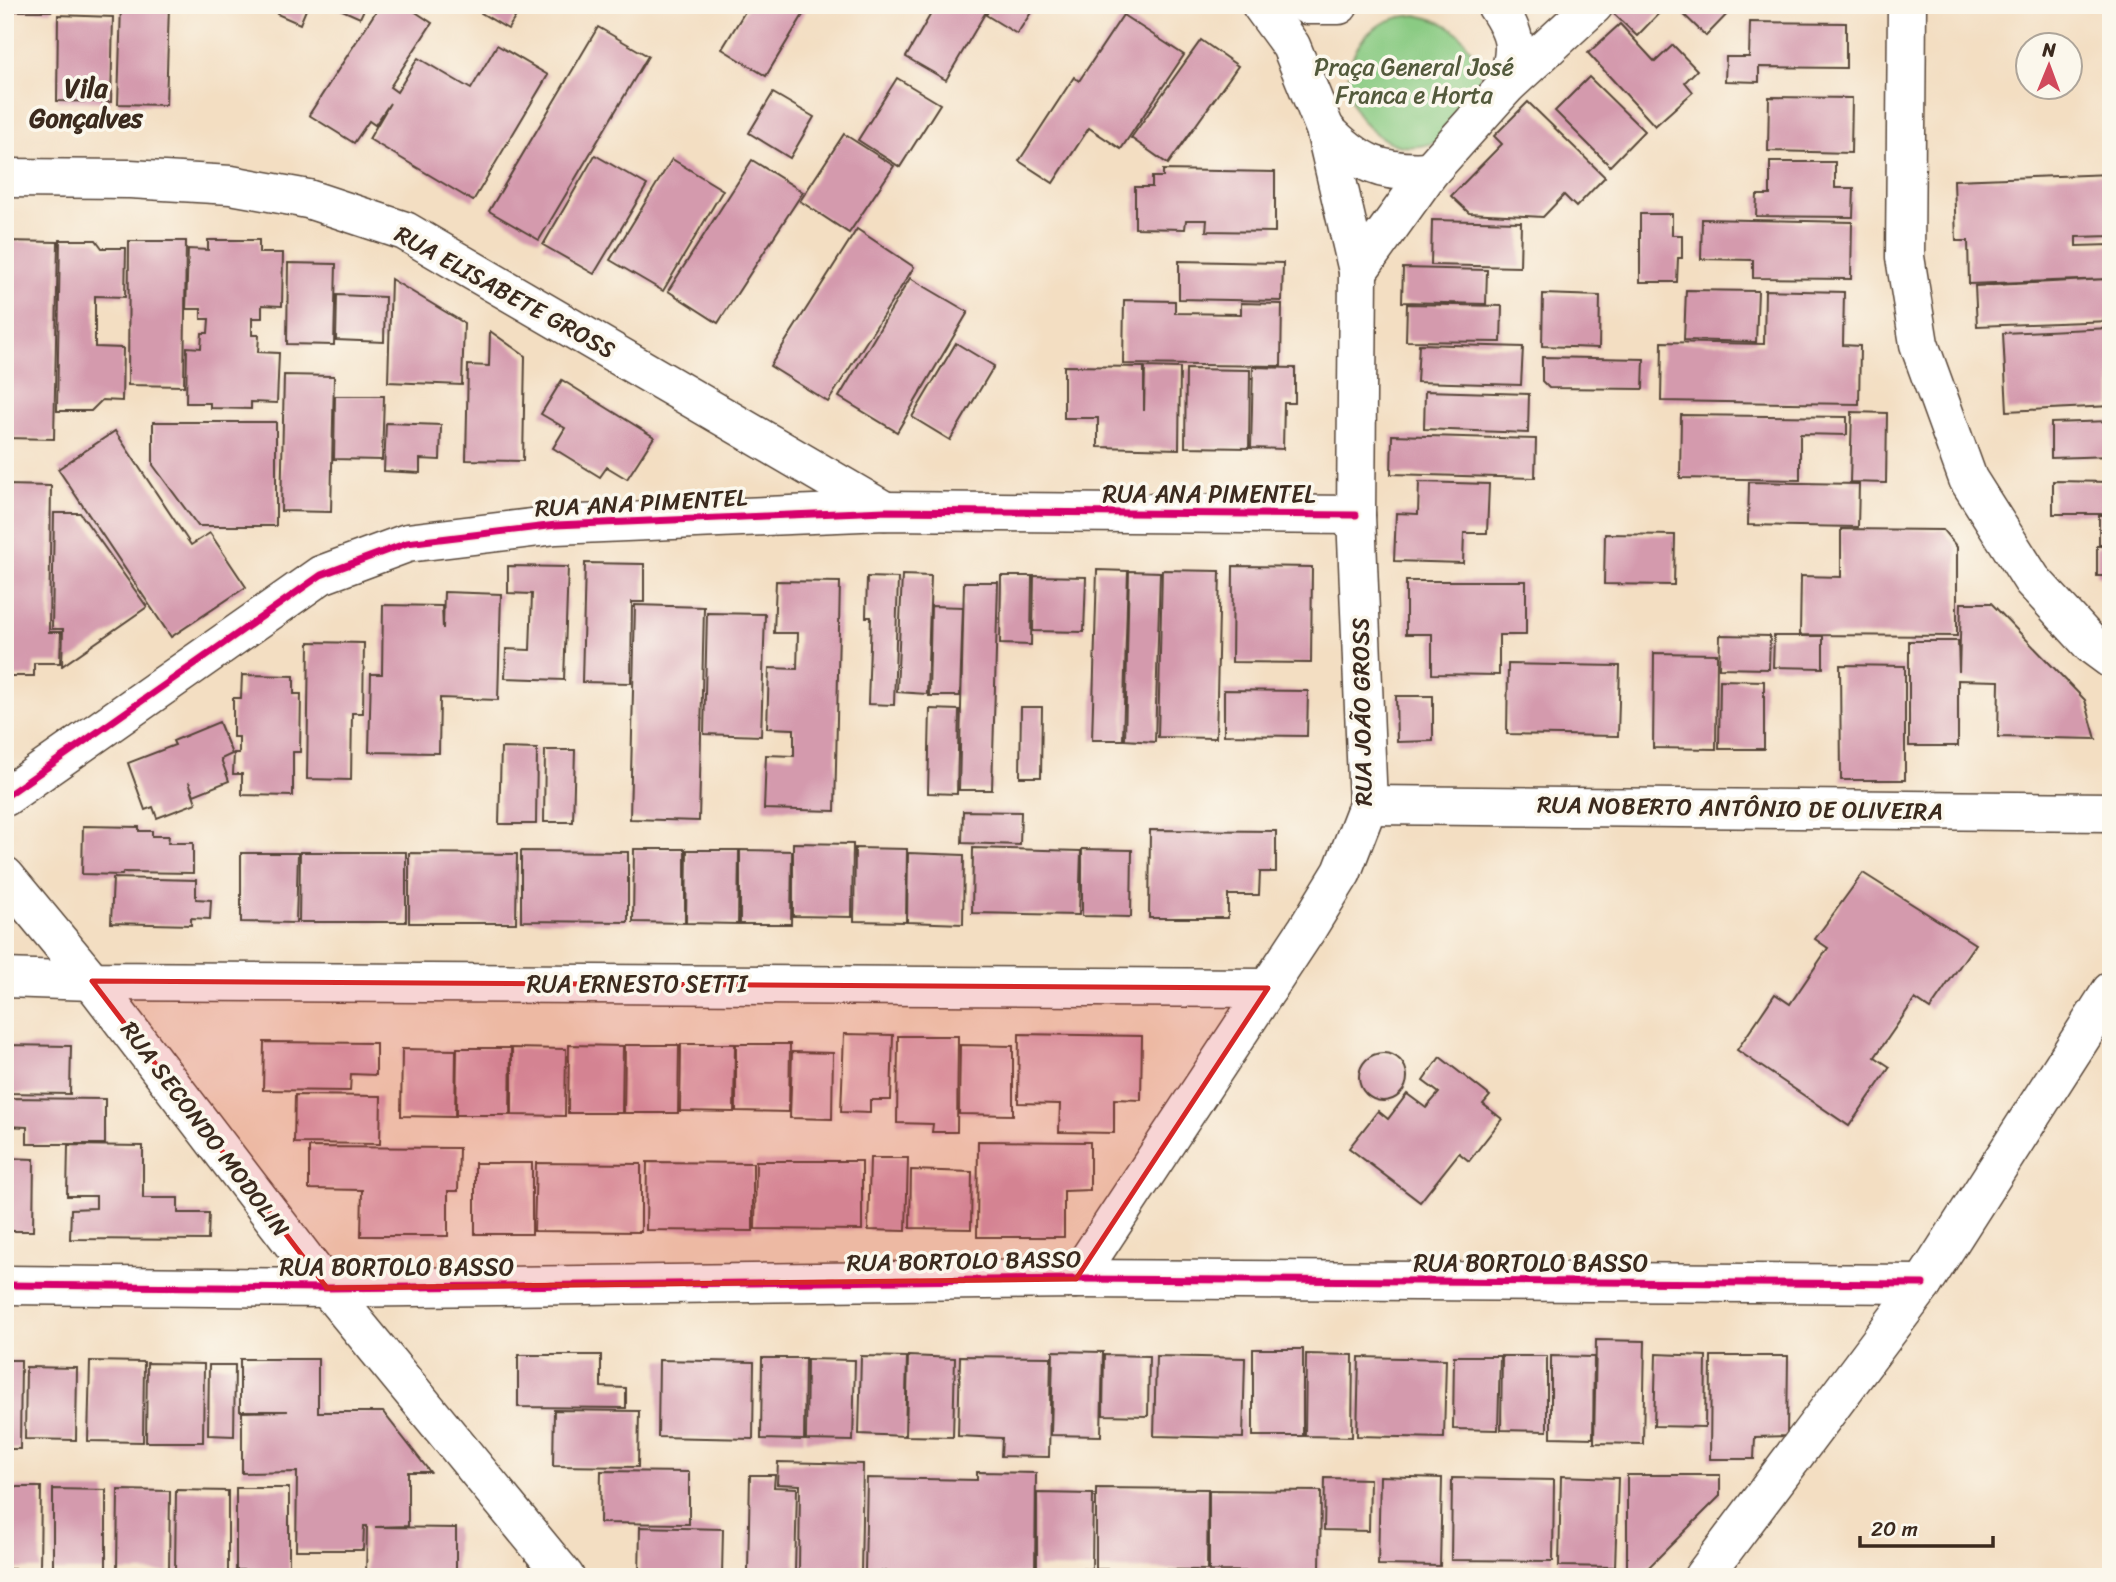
<svg xmlns="http://www.w3.org/2000/svg" width="2116" height="1582" font-family="Sriracha,sans-serif">
<style>
.green{fill:#8acb83;stroke:#627a50;stroke-width:2}
.building{fill:#d49aad}
.lines{fill:none;stroke-linecap:round;stroke-linejoin:round}
.street-casing{stroke:#574537;stroke-width:41}
.street{stroke:#fff;stroke-width:38}
.cycleway-casing{stroke:#fbf7ec;stroke-width:11}
.cycleway{stroke:#d6006c;stroke-width:7}
.marked{fill:#d62828;fill-opacity:0.2;stroke:#d62828;stroke-width:5;stroke-linejoin:round}
.labels{text-anchor:middle;stroke-width:7;stroke-linejoin:round;paint-order:stroke}
.park-label{font-size:24px;fill:#535a3c;stroke:#fbf7ec}
.street-label{font-size:24px;fill:#3b2a1e;stroke:#fbf7ec}
.neighbourhood-label{font-size:26px;font-weight:bold;fill:#3b2a1e;stroke:#fbf7ec}
</style>
<rect width="100%" height="100%" fill="#fbf7ec"/>
<filter id="ink" filterUnits="userSpaceOnUse"><feTurbulence type="fractalNoise" baseFrequency=".0143" numOctaves="2"/><feDisplacementMap in="SourceGraphic" scale="14" xChannelSelector="R" yChannelSelector="G"/><feConvolveMatrix kernelMatrix="1 2 1 2 8 2 1 2 1" color-interpolation-filters="sRGB"/></filter>
<filter id="wash" filterUnits="userSpaceOnUse"><feTurbulence type="fractalNoise" baseFrequency=".00686" numOctaves="4" result="noise"/><feDisplacementMap in="SourceGraphic" scale="28" xChannelSelector="R" yChannelSelector="G"/><feGaussianBlur stdDeviation="1.57" result="paint"/><feColorMatrix in="noise" values="0 0 0 0 0 0 0 0 0 0 0 0 0 0 0 0 0 1.4 0 .05"/><feComposite in="paint" operator="in"/></filter>
<g filter="url(#wash)">
<rect width="100%" height="100%" fill="#f3dec2"/>
<!-- green -->
<path class="green" d="M1416,15C1446,21 1462,30 1475,58C1479,65 1482,77 1481,85C1479,95 1452,130 1444,140C1430,144 1417,148 1402,146C1389,144 1378,136 1369,128C1338,100 1343,45 1380,25C1391,18 1403,16 1416,15Z"/>
<g id="blocks">
<!-- building -->
<g class="building">
<rect x="5" y="5" width="47" height="6"/>
<path d="M121,5H169L166,105L118,104Z"/>
<rect x="263" y="5" width="12" height="7"/>
<path d="M281,5H308L300,24L277,14Z"/>
<path d="M331,5H366L360,18Z"/>
<path d="M380,5H405L432,23L390,87L397,92L418,58L471,89L497,45L548,75L473,201L369,139L390,103L375,125L369,121L354,143L309,115Z"/>
<path d="M481,5H523L508,29L478,11Z"/>
<path d="M749,5H809L766,76L722,49Z"/>
<path d="M936,5H990L946,80L906,57Z"/>
<path d="M992,5H1036L1017,34L986,15Z"/>
<path d="M1619,5H1667L1637,36L1612,12Z"/>
<path d="M1674,5H1736L1706,36Z"/>
<path d="M58,15L113,17L111,102L57,101Z"/>
<path d="M1123,15L1184,55L1121,149L1089,128L1053,183L1019,161L1074,77L1079,81Z"/>
<path d="M1750,22L1846,23V68L1759,67V82L1725,81L1726,57H1749Z"/>
<path d="M1620,24L1655,62L1673,45L1697,70L1685,82L1693,92L1655,126L1588,53Z"/>
<path d="M598,27L648,56L539,240L489,211Z"/>
<path d="M1201,40L1238,66L1168,164L1131,138Z"/>
<path d="M1589,77L1644,131L1610,166L1555,111Z"/>
<path d="M897,78L940,104L900,167L858,140Z"/>
<path d="M773,93L814,117L790,158L749,133Z"/>
<path d="M1769,97L1852,98L1851,153L1768,151Z"/>
<path d="M1528,102L1605,177L1576,207L1564,195L1543,217L1469,213L1451,196L1502,144L1494,136Z"/>
<path d="M844,134L894,166L849,233L800,201Z"/>
<path d="M595,155L647,185L594,274L543,245Z"/>
<path d="M672,159L723,190L663,291L610,260Z"/>
<path d="M752,160L803,192L718,323L668,291Z"/>
<path d="M1770,162H1835V188H1854L1853,217L1756,216L1757,195H1770Z"/>
<path d="M1163,170L1275,172V232L1206,231L1207,220H1186L1185,229L1135,228V187H1152V177H1163Z"/>
<path d="M2111,174V236L2076,237V246L2111,245V321L1977,326L1975,286L2108,279L1969,284L1968,241H1956L1954,180Z"/>
<path d="M1640,214H1672V235H1682V258H1678L1677,282H1640Z"/>
<path d="M1702,219L1852,222L1851,279L1753,278V260L1701,259Z"/>
<path d="M1432,220L1521,222L1520,267L1431,265Z"/>
<path d="M857,229L914,267L828,402L770,366Z"/>
<path d="M60,240H96L102,248H126L125,297L95,296V347L123,348L122,401L102,400L91,411H57Z"/>
<path d="M208,240H259V253H283L282,306L262,305V318H252V335H259L258,352L279,353L277,403L251,402V409L210,408V403H186L187,347L201,348L202,333H208L209,319H201V309H186L188,249L208,250Z"/>
<path d="M5,241L58,242L54,439L5,438Z"/>
<path d="M129,241H186L184,386L128,385Z"/>
<path d="M1179,261L1283,263L1282,301L1179,299Z"/>
<path d="M288,263L336,264L334,345L287,344Z"/>
<path d="M1403,268L1487,270L1486,304L1402,302Z"/>
<path d="M910,278L968,312L897,432L839,397Z"/>
<path d="M391,279L464,323L462,385L388,382Z"/>
<path d="M1686,290L1758,291L1756,342L1684,340Z"/>
<path d="M1765,290L1844,292L1843,345L1860,346L1859,404L1661,401L1662,342L1764,344Z"/>
<path d="M1543,294L1600,296L1599,348L1542,346Z"/>
<path d="M337,295L385,297L384,342L336,340Z"/>
<path d="M1124,300L1175,301V313L1241,314V303L1282,304L1281,366L1123,364Z"/>
<path d="M1407,304L1502,306L1501,342L1406,341Z"/>
<path d="M2111,328V406L2007,411L2003,333Z"/>
<path d="M490,331L525,356L523,461L466,460L468,365L489,366Z"/>
<path d="M956,343L994,366L950,440L912,417Z"/>
<path d="M1419,344L1523,347L1521,385L1417,382Z"/>
<path d="M1542,357L1644,359L1643,389L1549,388L1542,381Z"/>
<path d="M1064,366L1144,367V411L1145,367L1180,368L1179,449L1098,447V418H1064Z"/>
<path d="M1253,367L1295,368V403H1284L1283,449L1251,448Z"/>
<path d="M1186,369L1250,370L1249,448L1185,447Z"/>
<path d="M284,375L334,376L331,512L281,511Z"/>
<path d="M562,380L654,437L627,479L607,467L600,477L553,448L565,428L541,414Z"/>
<path d="M1425,391L1529,394L1528,433L1424,429Z"/>
<path d="M335,396H384L382,460L334,459Z"/>
<path d="M1852,412L1887,413L1886,483L1850,482Z"/>
<path d="M1681,415L1847,417V435L1800,434V480L1680,478Z"/>
<path d="M2111,421V456L2051,458V423Z"/>
<path d="M153,422H276V526H198L153,465Z"/>
<path d="M386,423L441,425L440,460L420,459V473L384,471Z"/>
<path d="M115,431L191,545L210,533L246,587L171,637L58,469Z"/>
<path d="M1392,435L1536,439L1535,478L1391,474Z"/>
<path d="M2053,481L2111,482V514H2053Z"/>
<path d="M1419,482L1489,484L1487,533H1464L1463,563L1394,561L1396,513L1418,514Z"/>
<path d="M1749,482L1859,484L1858,527L1748,525Z"/>
<path d="M5,485L51,486L49,632H61L60,663H34V676H5Z"/>
<path d="M54,513H80L147,607L62,666L63,629H52Z"/>
<rect x="2099" y="515" width="12" height="30"/>
<path d="M1841,529L1943,530L1957,547V636L1800,635L1801,576L1841,577Z"/>
<path d="M1605,534L1675,535L1674,585L1604,584Z"/>
<rect x="2097" y="546" width="14" height="30"/>
<path d="M585,563L644,564V602H632L631,683L582,682Z"/>
<path d="M508,566L568,567L564,680L505,678L506,649L530,650L532,594L508,593Z"/>
<path d="M1233,566L1312,567L1311,663L1232,662Z"/>
<path d="M1097,570L1128,571L1123,740H1092Z"/>
<path d="M1162,570L1220,571L1216,738L1158,737Z"/>
<path d="M1129,571L1160,572L1155,742L1125,740Z"/>
<path d="M902,575L931,576L927,694L897,692Z"/>
<path d="M1001,576H1032L1031,645L1000,644Z"/>
<path d="M1034,576L1086,577L1084,632L1033,631Z"/>
<path d="M867,577L898,578L894,705L868,704L871,617H866Z"/>
<path d="M776,581L840,582L835,811L764,809L766,755L794,756V729L767,728L769,668L797,669L798,633H774Z"/>
<path d="M1406,581H1526V635H1499V675L1432,674V634H1406Z"/>
<path d="M964,582H998L992,790H959Z"/>
<path d="M444,592L501,594L498,700L440,698L439,753L369,752L371,674H382L383,605L442,606L443,629Z"/>
<path d="M1961,603H1991L2085,700L2096,739L1998,737L1999,681L1958,680V746H1909V641H1958L1959,672Z"/>
<path d="M635,605L704,607L699,821L630,819Z"/>
<path d="M931,606L963,607L960,696H929Z"/>
<path d="M707,613L765,614L761,736L704,734Z"/>
<path d="M1720,635L1770,636L1769,669L1719,668Z"/>
<path d="M1774,636H1823V668L1773,667Z"/>
<path d="M309,642L364,643L363,713H352L351,780L307,779Z"/>
<path d="M1654,653L1717,654L1716,749L1653,748Z"/>
<path d="M1508,664L1620,666L1618,736L1507,734Z"/>
<path d="M1840,665L1905,666V780H1841Z"/>
<path d="M242,675L294,676V694H301L300,752H293V796L242,795V774H233L234,753H239V737H233V698H241Z"/>
<path d="M1720,680L1764,681V749H1719Z"/>
<path d="M1224,690L1308,691L1307,736L1224,735Z"/>
<path d="M1396,696H1433V741L1397,742Z"/>
<path d="M1021,707H1042L1041,777H1020Z"/>
<path d="M930,709L959,710L957,794L928,793Z"/>
<path d="M219,722L232,754L221,759L229,781L194,795L189,782L196,803L157,818L153,807L145,810L128,763L175,745L173,741Z"/>
<path d="M501,748L537,749L536,824H499Z"/>
<path d="M545,750H575L573,822H544Z"/>
<path d="M963,811L1021,812L1020,845L962,843Z"/>
<path d="M83,826L139,827V831H152V836H169L168,843H193V873L123,872L122,875L82,874Z"/>
<path d="M1150,830L1276,831V872H1260L1259,895H1228V918H1149Z"/>
<path d="M793,843L853,844L852,917L793,916Z"/>
<path d="M855,848L907,849L906,922L854,921Z"/>
<path d="M973,848L1081,851L1079,915L972,913Z"/>
<path d="M634,849H685V923L633,922Z"/>
<path d="M1082,849L1132,850L1131,917L1082,916Z"/>
<path d="M687,850H739L738,924L686,923Z"/>
<path d="M740,850L792,851L791,924H740Z"/>
<path d="M521,851L628,852V922L521,921Z"/>
<path d="M300,852H406V922H299Z"/>
<path d="M241,853H298L296,923L241,922Z"/>
<path d="M409,853L517,854L516,923H409Z"/>
<path d="M908,853L964,855L963,924L907,922Z"/>
<path d="M1863,873L1975,944L1930,1009L1915,999L1875,1057L1890,1067L1849,1126L1737,1050L1775,994L1790,1004L1828,948L1815,939Z"/>
<path d="M113,878L196,880V899L211,900L210,919L191,918V925L111,923Z"/>
<path d="M844,1034L893,1035L891,1100H870V1113L841,1112Z"/>
<path d="M1019,1034L1142,1036L1141,1100L1114,1099V1133L1059,1132L1060,1104L1018,1103Z"/>
<path d="M898,1036H958L957,1132H932L933,1124L897,1123Z"/>
<path d="M264,1042L376,1043V1075L351,1074L350,1091L263,1090Z"/>
<path d="M681,1044H735L734,1112L680,1111Z"/>
<path d="M736,1044H790L789,1112L736,1111Z"/>
<path d="M5,1045L71,1046L70,1094L5,1093Z"/>
<path d="M569,1045L623,1046L622,1113H568Z"/>
<path d="M625,1045H679L678,1113H624Z"/>
<path d="M960,1045L1013,1046V1115L959,1114Z"/>
<path d="M457,1048H511L510,1115H456Z"/>
<path d="M512,1048L566,1049L565,1116L512,1115Z"/>
<path d="M402,1049L456,1050L455,1117L401,1116Z"/>
<path d="M792,1052L833,1053L832,1119L790,1118Z"/>
<circle cx="1383" cy="1077" r="24"/>
<path d="M1440,1057L1490,1096L1483,1104L1502,1119L1469,1161L1459,1153L1420,1202L1349,1148L1378,1111L1388,1119L1407,1094L1426,1108L1439,1093L1423,1081Z"/>
<path d="M295,1095L381,1096L380,1144L294,1143Z"/>
<path d="M5,1098L105,1099V1144H27V1127L5,1126Z"/>
<path d="M978,1141L1090,1142V1190L1064,1191V1237H977Z"/>
<path d="M68,1145L143,1146V1198H178V1213H209L208,1240L70,1239L71,1209L96,1208V1196H67Z"/>
<path d="M309,1147L459,1148L458,1191H448V1236H361L362,1190L309,1189Z"/>
<path d="M5,1158L34,1159L33,1231H5Z"/>
<path d="M870,1158H908L906,1231L868,1230Z"/>
<path d="M756,1161H862V1230L755,1229Z"/>
<path d="M647,1162L753,1163V1231L646,1230Z"/>
<rect x="475" y="1163" width="57" height="71"/>
<path d="M536,1163L641,1164V1232L534,1231Z"/>
<path d="M911,1170L972,1172L971,1229L910,1228Z"/>
<path d="M1596,1340L1645,1341L1643,1444L1594,1443Z"/>
<rect x="1253" y="1349" width="50" height="87"/>
<path d="M1053,1351L1103,1352L1101,1436L1051,1435Z"/>
<path d="M1306,1354L1353,1355L1352,1437L1305,1436Z"/>
<path d="M1656,1354L1706,1356L1705,1427L1654,1426Z"/>
<path d="M518,1355H601V1387L626,1388V1408L518,1407Z"/>
<path d="M1104,1355L1149,1356L1148,1416L1103,1415Z"/>
<path d="M861,1356L907,1357L905,1436L859,1434Z"/>
<path d="M908,1356L955,1358L953,1437L906,1436Z"/>
<path d="M960,1356L1051,1357L1049,1457L1001,1456L1002,1438L958,1436Z"/>
<path d="M1156,1356L1245,1358L1243,1438L1154,1436Z"/>
<path d="M1454,1356H1500L1498,1430L1453,1429Z"/>
<path d="M1502,1356H1547V1431L1501,1430Z"/>
<path d="M1551,1356L1594,1357L1593,1438L1551,1437Z"/>
<path d="M1711,1356H1788L1787,1436L1755,1437L1754,1459H1710Z"/>
<path d="M1359,1357L1446,1359L1444,1438L1357,1436Z"/>
<path d="M762,1358H805L804,1440L761,1439Z"/>
<path d="M240,1359H318V1412H383L430,1472H408V1526L375,1527L456,1528V1577H366L367,1526H364L363,1550H296L297,1472L242,1473V1412L288,1411H240Z"/>
<path d="M807,1359L855,1360L853,1441L806,1440Z"/>
<path d="M5,1360H21L20,1449H5Z"/>
<path d="M659,1360L754,1362L753,1439L658,1437Z"/>
<path d="M90,1361L144,1362L143,1442L88,1441Z"/>
<path d="M147,1363L204,1364L203,1442H146Z"/>
<path d="M209,1365H235L234,1436L208,1435Z"/>
<path d="M26,1367L77,1368L76,1440L25,1439Z"/>
<path d="M554,1410L639,1411L638,1467L553,1466Z"/>
<path d="M778,1462L863,1464L861,1573L799,1572L800,1485L777,1484Z"/>
<path d="M601,1471L689,1472V1524L600,1523Z"/>
<path d="M977,1472L1036,1473L1035,1574L865,1571L867,1478L977,1480Z"/>
<path d="M750,1475H775L774,1487L797,1488L795,1573L748,1572Z"/>
<path d="M1627,1475H1720V1496L1647,1569L1627,1568Z"/>
<path d="M1380,1476L1442,1478L1440,1566L1378,1565Z"/>
<path d="M1561,1476L1618,1478L1615,1567L1559,1566Z"/>
<path d="M1325,1478L1370,1479L1369,1531L1324,1530Z"/>
<path d="M1452,1478L1554,1480L1553,1561L1451,1560Z"/>
<path d="M5,1487H41L40,1569H5Z"/>
<rect x="236" y="1488" width="53" height="82"/>
<path d="M1096,1488L1208,1489L1207,1570L1096,1569Z"/>
<path d="M53,1489L106,1490V1571H53Z"/>
<path d="M118,1490L170,1491L169,1572H117Z"/>
<path d="M176,1490L228,1491V1573L175,1572Z"/>
<path d="M1209,1490L1321,1491L1320,1572L1209,1571Z"/>
<path d="M1037,1493L1093,1494L1092,1569L1037,1568Z"/>
<path d="M640,1527L723,1529L722,1575L690,1574V1577H639Z"/>
</g>
</g>
</g>
<g filter="url(#ink)">
<use href="#blocks" fill-opacity="0" stroke="#574537" stroke-width="2"/>
<g class="lines">
<!-- street casing -->
<g class="street-casing">
<g id="street">
<path d="M1307,5H1339"/>
<path d="M1496,5C1518,38 1518,49 1506,86"/>
<path d="M1907,5L1905,257L1919,344L1968,479L2032,580L2092,645L2111,659"/>
<path d="M1325,129C1359,164 1381,174 1430,171"/>
<path d="M5,178L130,179L231,185L308,199L405,231L885,511"/>
<path d="M1358,271L1430,171L1506,86L1594,5"/>
<path d="M5,797L321,575L407,543L556,525L885,511L1356,515"/>
<path d="M1368,805L2111,812"/>
<path d="M5,876L92,981L327,1288L565,1577"/>
<path d="M5,978L92,981L1268,988"/>
<path d="M1076,1279L1307,929L1342,872L1368,805L1356,515L1358,271L1325,129L1291,46L1261,5"/>
<path d="M5,1285L327,1288L1076,1279L1923,1284"/>
<path d="M1703,1577L1923,1284L2111,991"/>
</g>
</g>
<!-- street -->
<use href="#street" class="street"/>
<!-- cycleway casing -->
<g class="cycleway-casing">
<g id="cycleway">
<path d="M5,797L321,575L407,543L556,525L885,511L1356,515"/>
<path d="M5,1285L327,1288L1076,1279L1923,1284"/>
</g>
</g>
<!-- cycleway -->
<use href="#cycleway" class="cycleway"/>
</g>
</g>
<!-- marked area -->
<path class="marked" d="M92,981L1268,988L1076,1279L327,1288Z"/>
<g class="labels">
<!-- park labels -->
<g class="park-label">
<text x="1414" y="75">Praça General José<tspan x="1414" dy="28">Franca e Horta</tspan></text>
</g>
<!-- street labels -->
<g class="street-label">
<text transform="translate(505 292) rotate(29)" y="8">RUA ELISABETE GROSS</text>
<text x="1209" y="502">RUA ANA PIMENTEL</text>
<text transform="translate(641 503) rotate(-3)" y="8">RUA ANA PIMENTEL</text>
<text transform="translate(1362 712) rotate(-91)" y="8">RUA JOÃO GROSS</text>
<text transform="translate(1740 808) rotate(1)" y="8">RUA NOBERTO ANTÔNIO DE OLIVEIRA</text>
<text x="637" y="992">RUA ERNESTO SETTI</text>
<text transform="translate(205 1129) rotate(53)" y="8">RUA SECONDO MODOLIN</text>
<text transform="translate(964 1261) rotate(-1)" y="8">RUA BORTOLO BASSO</text>
<text x="1531" y="1271">RUA BORTOLO BASSO</text>
<text x="397" y="1275">RUA BORTOLO BASSO</text>
</g>
<!-- neighbourhood labels -->
<g class="neighbourhood-label">
<text x="86" y="97">Vila<tspan x="86" dy="30">Gonçalves</tspan></text>
</g>
</g>
<!-- margin -->
<rect width="2116" height="1582" fill="none" stroke="#fbf7ec" stroke-width="28"/>
<!-- north arrow -->
<g transform="translate(2049 66) rotate(1)"><circle r="33" fill="#fbf7ec" stroke="#aea59a" stroke-width="2"/>
<path d="M0-5L12 26L0 18L-12 26Z" fill="#d1495b"/>
<text y="-10" font-size="19" font-weight="bold" text-anchor="middle" fill="#3b2a1e">N</text>
</g>
<!-- scale -->
<path d="M1860 1536v10h133v-10" fill="none" stroke="#3b2a1e" stroke-width="3.5"/>
<text x="1871" y="1536" font-size="21" fill="#3b2a1e" stroke="#fbf7ec" stroke-width="5" paint-order="stroke">20 m</text>
</svg>
